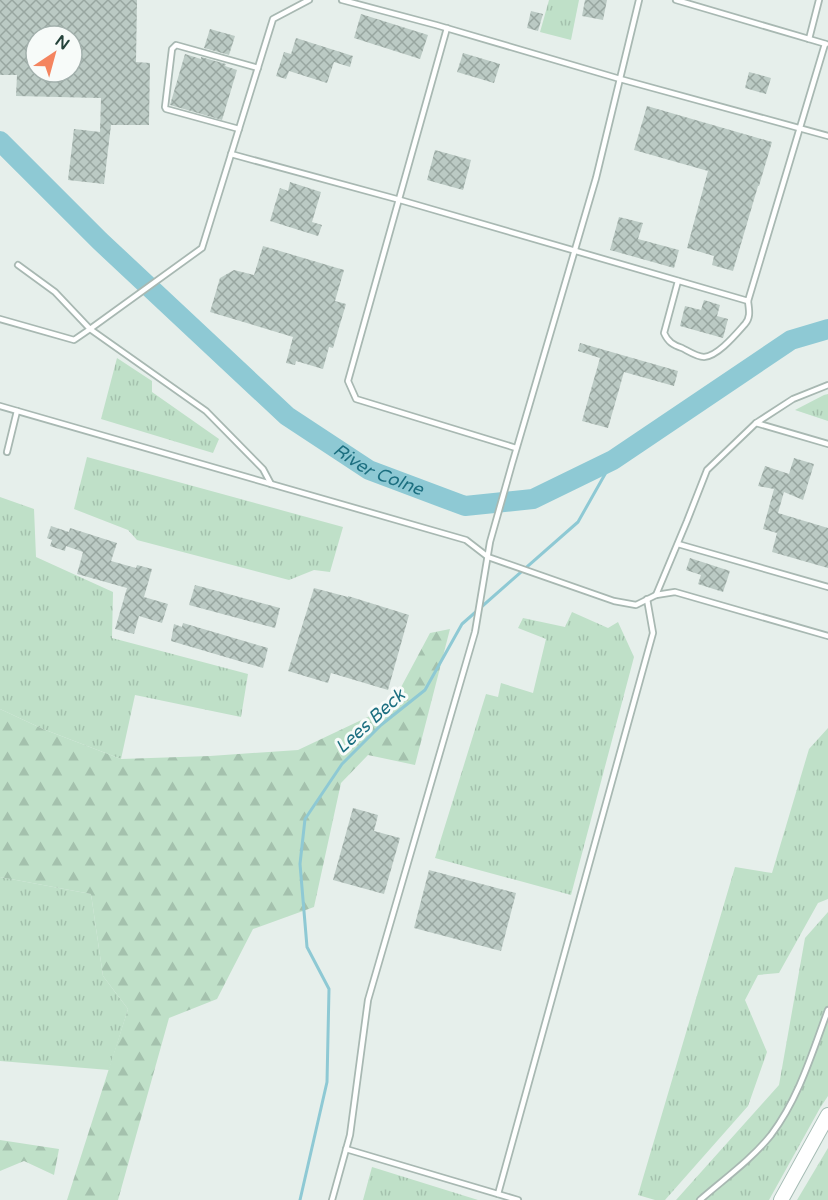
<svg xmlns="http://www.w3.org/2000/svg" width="828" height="1200" font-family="'Varela Round',sans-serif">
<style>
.grass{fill:url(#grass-tufts)}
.forest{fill:url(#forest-firs)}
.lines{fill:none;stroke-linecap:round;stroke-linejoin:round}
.stream{stroke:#8ec9d4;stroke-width:3}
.river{stroke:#8ec9d4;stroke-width:20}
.building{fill:url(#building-cross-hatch);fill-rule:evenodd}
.lane-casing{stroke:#a8b8b2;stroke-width:8}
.secondary-casing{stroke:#a4bbb3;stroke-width:16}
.lane{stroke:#fff;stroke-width:4.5}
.secondary{stroke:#fff;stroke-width:14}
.labels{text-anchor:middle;stroke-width:6;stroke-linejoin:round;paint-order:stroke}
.water-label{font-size:18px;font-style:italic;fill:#1c6f80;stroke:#f7fbf9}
</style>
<defs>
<pattern id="grass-tufts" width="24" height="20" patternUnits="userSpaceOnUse" patternTransform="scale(1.5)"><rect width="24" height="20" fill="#bfe0c8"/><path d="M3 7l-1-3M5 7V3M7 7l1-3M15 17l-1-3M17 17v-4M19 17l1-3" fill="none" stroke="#a4c1ad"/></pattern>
<pattern id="forest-firs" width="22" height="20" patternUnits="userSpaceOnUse" patternTransform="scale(1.5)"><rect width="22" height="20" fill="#bfe0c8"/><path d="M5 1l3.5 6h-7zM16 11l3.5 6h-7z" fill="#a4c1ad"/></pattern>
<pattern id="building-cross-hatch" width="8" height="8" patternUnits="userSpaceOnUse" patternTransform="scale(1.5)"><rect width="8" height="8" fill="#bbcac4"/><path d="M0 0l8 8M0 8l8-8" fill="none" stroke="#98a6a0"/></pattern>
</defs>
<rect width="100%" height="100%" fill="#e6efeb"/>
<!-- grass -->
<g class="grass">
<path d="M549,0H579L571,40L540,32Z"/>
<path d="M117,358L152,381V392L219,439L213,453L101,419Z"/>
<path d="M828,394V421L795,410L824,395Z"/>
<path d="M87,457L343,527L330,572L314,570L289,580L137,540L128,530L74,509Z"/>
<path d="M0,497L34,509L36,557L113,592L112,638L248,674L241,717L135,695L121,759L43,729L0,709Z"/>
<path d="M572,612L608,628L618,622L634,657L571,895L435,858L486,694L498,697L501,683L533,693L546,639L518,628L523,618L565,627Z"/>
<path d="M828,728V899L818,903L779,973L758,975L745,1000L767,1052L748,1106L665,1200H655L638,1195L735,867L772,873L809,749Z"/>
<path d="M0,877L91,894L103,976L128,1009L109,1070L0,1061Z"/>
<path d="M828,912V1096L820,1108L769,1200H676L779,1085L805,938Z"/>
<path d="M828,1148V1200H797Z"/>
<path d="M372,1167L478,1200H363Z"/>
</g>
<!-- forest -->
<g class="forest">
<path d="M450,629L415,765L368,755L341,783L314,907L253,929L217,999L169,1018L118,1200H67L128,1009L103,976L91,894L0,877V709L43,729L121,759L210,756L298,750L391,706L430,633Z"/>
<path d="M0,1140L59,1149L54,1175L24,1161L0,1171Z"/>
</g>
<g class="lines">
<!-- stream -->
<path class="stream" d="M300,1200L327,1082L329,989L307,947L300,864L305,819L342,764L381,725L425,690L462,624L578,522L613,460"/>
<!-- river -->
<path class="river" id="s1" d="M0,141L100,241L287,416L369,470L465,506L533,499L613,460L791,340L828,329"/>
</g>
<!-- building -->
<g class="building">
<path d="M0,0H137L136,62L150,63L149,125H111L104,184L68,180L74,129L100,132L101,98L16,96L17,75H0ZM36,36H72V72H36Z"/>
<path d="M585,0H607L603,20L582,16Z"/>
<path d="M531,11L543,14L538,31L527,28Z"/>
<path d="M361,14L428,35L420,59L354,38Z"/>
<path d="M210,29L235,36L229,55L204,48Z"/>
<path d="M296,38L353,56L350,67L334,62L327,83L289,71L286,79L276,76L284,52L291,54Z"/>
<path d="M463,53L500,64L494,83L457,72Z"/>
<path d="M185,54L201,59V57L226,64L225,66L237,70L222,120L170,105Z"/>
<path d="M749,72L771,78L766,94L745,88Z"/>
<path d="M647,106L772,142L759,186H758L733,271L712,265L714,256L687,248L708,171L634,150Z"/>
<path d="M435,150L471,160L463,190L427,180Z"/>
<path d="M290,182L321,192L312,222L322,225L318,236L270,221L280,188L288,191Z"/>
<path d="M619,217L643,223L638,239L679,250L674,268L610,250Z"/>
<path d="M263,246L344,270L335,301L346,304L333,348L329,347L323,369L296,361L295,365L286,363L293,337L210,312L220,278L234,270L254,275Z"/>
<path d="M704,300L720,305L717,316L728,319L723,338L680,326L685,306L701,310Z"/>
<path d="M580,343L678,371L674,386L624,372L608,428L582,421L600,358L578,351Z"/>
<path d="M794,458L814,464L803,500L784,492L778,513L828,528V568L772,552L777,533L763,529L774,489L758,486L765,466L789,474Z"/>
<path d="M51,526L69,532L70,528L117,543L111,561L136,568L137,565L152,569L144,597L168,604L162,623L139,616L134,634L115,629L127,588L77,574L83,552L66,546L65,551L50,546L52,540L47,538Z"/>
<path d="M690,558L730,571L723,592L698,584L701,575L686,570Z"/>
<path d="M195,585L280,608L275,628L189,605Z"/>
<path d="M314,588L348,597V596L409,615L388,690L331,673L328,683L288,671Z"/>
<path d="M183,623L268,648L263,668L171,641L174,624L182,627Z"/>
<path d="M353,808L378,815L374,831L400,838L384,894L333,880Z"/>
<path d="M429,870L516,893L501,951L414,928Z"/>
</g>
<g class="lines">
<!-- lane casing -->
<g class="lane-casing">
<g id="lane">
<path d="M342,0L436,25L620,79L828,136"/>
<path d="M676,0L826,44"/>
<path d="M447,28L348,381L356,399L516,448"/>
<path d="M809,39L819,0"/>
<path d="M239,129L166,109L165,107L172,49L176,45L258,68"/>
<path d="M231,154L400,200L748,301L825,44"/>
<path d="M18,265L55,292L90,329L202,248L273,19L309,0"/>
<path d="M678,281L664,333C668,342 673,345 682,348C688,351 697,357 704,357C718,356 736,334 745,324C751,317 749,310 748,301"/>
<path d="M0,319L74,340L90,329L206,411L263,469L271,484"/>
<path d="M0,406L466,540L488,557L614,601L636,605L656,595L687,521L707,470L756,423L793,399L828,385"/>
<path d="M756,423L828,444"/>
<path d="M7,452L17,411"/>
<path d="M678,544L828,587"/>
<path d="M656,595L675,592L828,636"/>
<path d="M346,1149L518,1200"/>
<path d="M498,1194L653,633L647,599"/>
<path d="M332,1200L350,1135L368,1000L475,632L490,542L512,464L596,178L639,0"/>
<path d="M700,1200C724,1179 751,1160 771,1135C799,1098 812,1053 828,1010"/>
</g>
</g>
<!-- secondary casing -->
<g class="secondary-casing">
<path id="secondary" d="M781,1200L828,1115"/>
</g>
<!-- lane -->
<use href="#lane" class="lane"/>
<!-- secondary -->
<use href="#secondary" class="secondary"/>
</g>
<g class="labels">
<!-- water labels -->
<g class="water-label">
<text dy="6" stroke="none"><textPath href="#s1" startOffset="504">River Colne</textPath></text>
<text transform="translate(370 721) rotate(-42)" y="6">Lees Beck</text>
</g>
</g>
<!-- north arrow -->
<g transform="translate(54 54) rotate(36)"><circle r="28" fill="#f7fbf9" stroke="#a3b1ad" stroke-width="1.5"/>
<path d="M0-4.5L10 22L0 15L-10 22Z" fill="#f4845f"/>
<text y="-9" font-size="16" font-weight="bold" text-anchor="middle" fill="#24423a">N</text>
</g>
</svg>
